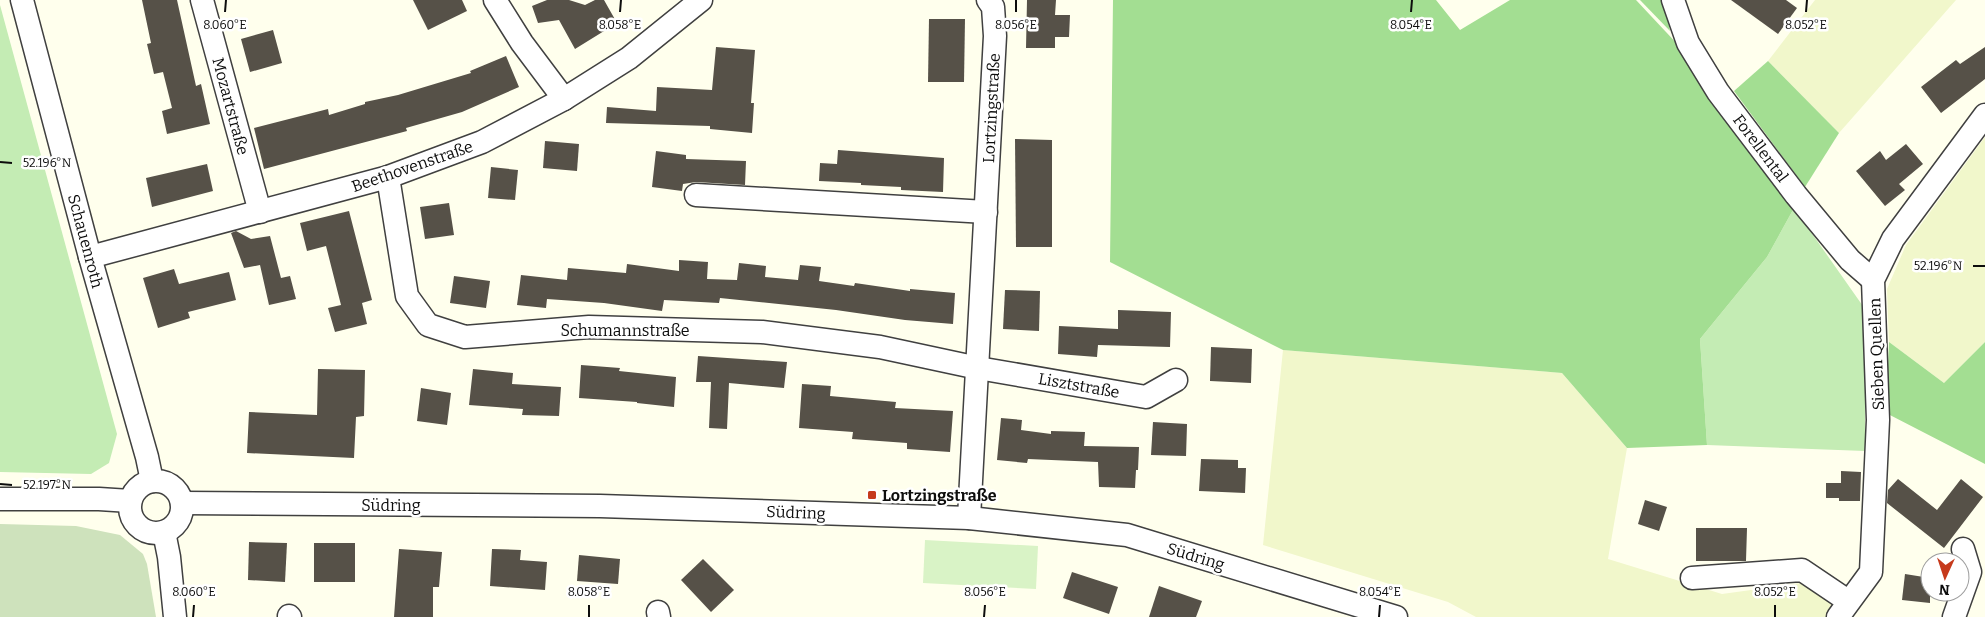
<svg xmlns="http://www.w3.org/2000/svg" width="1985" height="617" font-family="Bitter,serif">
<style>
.farmland{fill:#f1f7cb}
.green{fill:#c4ecb4}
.forest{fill:#a3de92}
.cemetery{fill:#cee2bc}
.pitch{fill:#d9f3c6}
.building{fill:#565148}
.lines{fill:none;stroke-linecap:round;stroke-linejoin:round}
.minor-casing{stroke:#404040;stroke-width:25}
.minor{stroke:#fff;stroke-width:22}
.ticks{fill:none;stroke:#0d0d0d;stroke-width:2}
.poi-dot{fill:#c63a1c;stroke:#fff;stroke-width:2}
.labels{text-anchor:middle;stroke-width:5;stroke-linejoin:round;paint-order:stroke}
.street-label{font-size:16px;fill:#0d0d0d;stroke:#fff}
.poi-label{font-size:16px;font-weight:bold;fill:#0d0d0d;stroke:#fff;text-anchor:start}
.ticks-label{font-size:12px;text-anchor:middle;fill:#0d0d0d;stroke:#fff;stroke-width:5;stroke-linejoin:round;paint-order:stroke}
</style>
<rect width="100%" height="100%" fill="#ffffed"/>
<!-- farmland -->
<g class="farmland">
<path d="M1815,0H1956L1839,133L1768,61Z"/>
<path d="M1985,137V342L1944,383L1889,342L1887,289L1906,245Z"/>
<path d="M1283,350L1562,373L1627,448L1608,559L1722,594L1808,582L1835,601L1828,617H1476L1448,602L1263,545Z"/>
</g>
<!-- green -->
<g class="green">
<path d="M0,5L117,434L109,463L91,474L0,472Z"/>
<path d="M1794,208L1865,309V451L1707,445L1700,339L1767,257Z"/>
</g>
<!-- forest -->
<g class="forest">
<path d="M1113,0H1436L1460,30L1510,0H1636L1681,48L1712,104L1794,208L1767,257L1700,339L1707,445L1627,448L1562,373L1283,350L1110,262Z"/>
<path d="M1640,0H1664L1670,31Z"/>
<path d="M1768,61L1839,133L1805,187L1734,91Z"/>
<path d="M1889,342L1944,383L1985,342V464L1886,413Z"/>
</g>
<!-- cemetery -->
<path class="cemetery" d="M0,524L76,526L120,535L143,554L147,564L156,617H0Z"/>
<!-- pitch -->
<path class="pitch" d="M925,540L1038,546L1036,589L923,583Z"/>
<!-- building -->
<g class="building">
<path d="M142,0H177L196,86L201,84L210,124L167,134L162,111L172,108L163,72L154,74L147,44L151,43Z"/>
<path d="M413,0H462L467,11L428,30Z"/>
<path d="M547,0H569L585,5L595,0H604L617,23L575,49L559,20L538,23L532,6Z"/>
<path d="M1027,0H1056L1055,15H1070L1069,37H1055V48H1026Z"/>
<path d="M1731,0H1786L1797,8L1778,34Z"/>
<path d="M929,19H965L964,82H928Z"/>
<path d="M273,30L282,63L250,72L241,39Z"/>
<path d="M716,47L755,50L751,103H754L752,133L710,129V126L606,123L607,107L656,111L657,87L712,90Z"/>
<path d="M1985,47V79L1941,113L1921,87L1956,60L1960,64Z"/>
<path d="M506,56L519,87L462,112L406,128L407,131L264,169L254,128L328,109L329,115L365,104V102L398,95L471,73L470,71Z"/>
<path d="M1015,139L1052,140V247H1016Z"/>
<path d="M545,141L579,144L577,171L543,168Z"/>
<path d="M1906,144L1923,164L1899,184L1905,190L1885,206L1856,171L1880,151L1886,160Z"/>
<path d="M838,150L944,158L943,192L901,190V187L861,185V183L819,181L820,163L837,164Z"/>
<path d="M656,151L686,155V159L746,161L745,185L696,182L683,184L682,191L652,187Z"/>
<path d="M207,164L213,191L152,207L146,178Z"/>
<path d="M491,167L518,170L515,200L488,198Z"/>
<path d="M449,203L454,235L425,239L420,207Z"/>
<path d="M349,211L372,300L362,303L367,324L335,332L328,308L341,305L326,246L307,251L300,223Z"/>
<path d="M236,231L251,239L270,236L281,278L290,276L296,299L269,305L260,265L244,268L231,233Z"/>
<path d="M679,260L708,262L707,279L737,280L739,263L766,266L765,277L798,280L800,265L821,267L819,281L854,286L855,283L910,291V289L955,293L953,324L905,320L836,310L720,298L719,303L664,300L662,311L604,303L547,299L546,308L517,305L521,275L567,280L568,268L626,273L627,264L679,271Z"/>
<path d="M174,269L179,284L229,272L236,300L188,312L190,318L158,328L143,278Z"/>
<path d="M454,276L490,281L486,308L450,303Z"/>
<path d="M1005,290L1040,291L1039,331L1003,329Z"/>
<path d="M1118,310L1171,312L1170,347L1098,345L1097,357L1058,354L1059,326L1118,329Z"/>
<path d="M1211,347L1252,349L1251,383L1210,381Z"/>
<path d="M698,356L787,362L784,388L729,383L727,429L709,428L711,382H696Z"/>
<path d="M581,365L620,368L619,371L676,377L674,407L637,403V402L579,398Z"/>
<path d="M318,369L365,370L364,416L356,417L354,458L247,453L249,412L317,415Z"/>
<path d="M473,369L513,373L512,384L561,387L559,416L522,415L523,409L469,405Z"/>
<path d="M802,384L831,386L830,396L896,402L895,408L953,411L950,452L907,449V443L852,439L853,432L799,428Z"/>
<path d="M421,388L451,393L447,425L417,421Z"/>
<path d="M1001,418L1022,420L1021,430L1051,434V431L1085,432L1084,446L1139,447L1138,470H1136L1135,488L1099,487L1098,462L1028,459L1027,463L997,460Z"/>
<path d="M1153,422L1187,424L1186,456L1151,455Z"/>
<path d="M1201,459L1238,460V468H1246L1245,493L1199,491Z"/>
<path d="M1841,471L1861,472L1860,501H1839V498H1826V483H1841Z"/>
<path d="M1898,479L1937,510L1961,479L1983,497L1944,548L1887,503L1888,490Z"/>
<path d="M1645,500L1667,507L1659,531L1638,524Z"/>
<path d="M1696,528H1747L1746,561H1696Z"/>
<path d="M249,542L287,543L285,582L248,580Z"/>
<rect x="314" y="543" width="41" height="39"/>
<path d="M399,549L442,552L439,587H433V617H394Z"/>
<path d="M492,549L521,550L520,560L547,562L545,590L490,586Z"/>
<path d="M579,555L620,559L618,584L577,581Z"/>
<path d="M703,559L734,590L711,612L681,580Z"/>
<path d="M1072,572L1118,587L1109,614L1063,598Z"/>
<path d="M1905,574L1930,578V603L1902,600Z"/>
<path d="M1159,586L1202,601L1196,617H1149Z"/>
</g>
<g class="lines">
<!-- minor casing -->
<g class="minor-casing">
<g id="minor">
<path d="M22,0L90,257L147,457L152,481"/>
<path d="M202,0L260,212"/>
<path d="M495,0L522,43L564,99"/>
<path d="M1673,0L1688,43L1718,92L1796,195L1850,260L1873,280"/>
<path d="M388,177L407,296L428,325L465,337L589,327L762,332L880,347L978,368L1146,397L1176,380"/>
<path d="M696,195L986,212"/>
<path d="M90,257L388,177L482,142L564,99L629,58L701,0"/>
<circle cx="156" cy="507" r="26"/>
<path d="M0,499H99L130,501"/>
<path d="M182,503L600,506L969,518L1127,535L1396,617"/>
<path d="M969,518L995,36L993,7L988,0"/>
<path d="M164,532L169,557L175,617"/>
<path d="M1692,578L1802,570L1848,601"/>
<path d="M658,612L659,617"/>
<path d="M289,616L290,617"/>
<path d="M1838,617L1871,572L1878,420L1873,280L1893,239L1985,115"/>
<path d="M1954,617L1970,572L1963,549"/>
</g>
</g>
<!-- minor -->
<use href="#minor" class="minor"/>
</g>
<!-- ticks -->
<path class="ticks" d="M225,12L226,0M620,12L621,0M1016,12V0M1411,12L1412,0M1806,12L1807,0M0,162L12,163M1973,266H1985M0,484L12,485M193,617L194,605M589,617V605M984,617L985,605M1379,617L1380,605M1775,617V605"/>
<!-- markers -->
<rect class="poi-dot" x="867" y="490" width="10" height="10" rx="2.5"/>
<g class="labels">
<!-- street labels -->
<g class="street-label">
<text transform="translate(231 106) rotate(75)" y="6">Mozartstraße</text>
<text transform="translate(991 108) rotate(-87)" y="6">Lortzingstraße</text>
<text transform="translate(1761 148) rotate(53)" y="6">Forellental</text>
<text transform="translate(412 166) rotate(-19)" y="6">Beethovenstraße</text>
<text transform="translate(86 241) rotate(75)" y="6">Schauenroth</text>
<text x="625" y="336">Schumannstraße</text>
<text transform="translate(1876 354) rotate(-92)" y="6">Sieben Quellen</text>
<text transform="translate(1079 385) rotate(10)" y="6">Lisztstraße</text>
<text x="391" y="511">Südring</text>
<text transform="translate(796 512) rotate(2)" y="6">Südring</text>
<text transform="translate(1196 556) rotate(17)" y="6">Südring</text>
</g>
<!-- poi labels -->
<g class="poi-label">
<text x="882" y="501">Lortzingstraße</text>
</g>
</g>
<g class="ticks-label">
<text x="225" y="29">8.060°E</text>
<text x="620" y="29">8.058°E</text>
<text x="1016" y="29">8.056°E</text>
<text x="1411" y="29">8.054°E</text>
<text x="1806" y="29">8.052°E</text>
<text x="47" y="167">52.196°N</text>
<text x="1938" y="270">52.196°N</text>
<text x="47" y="489">52.197°N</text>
<text x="194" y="596">8.060°E</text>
<text x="589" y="596">8.058°E</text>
<text x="985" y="596">8.056°E</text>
<text x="1380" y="596">8.054°E</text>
<text x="1775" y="596">8.052°E</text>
</g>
<!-- north arrow -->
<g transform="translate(1945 577) rotate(183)"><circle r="24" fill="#ffffff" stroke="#9e9e9e"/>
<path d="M0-4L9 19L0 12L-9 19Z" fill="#c63a1c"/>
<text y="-8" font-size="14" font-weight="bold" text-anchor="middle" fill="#0d0d0d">N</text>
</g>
</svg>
